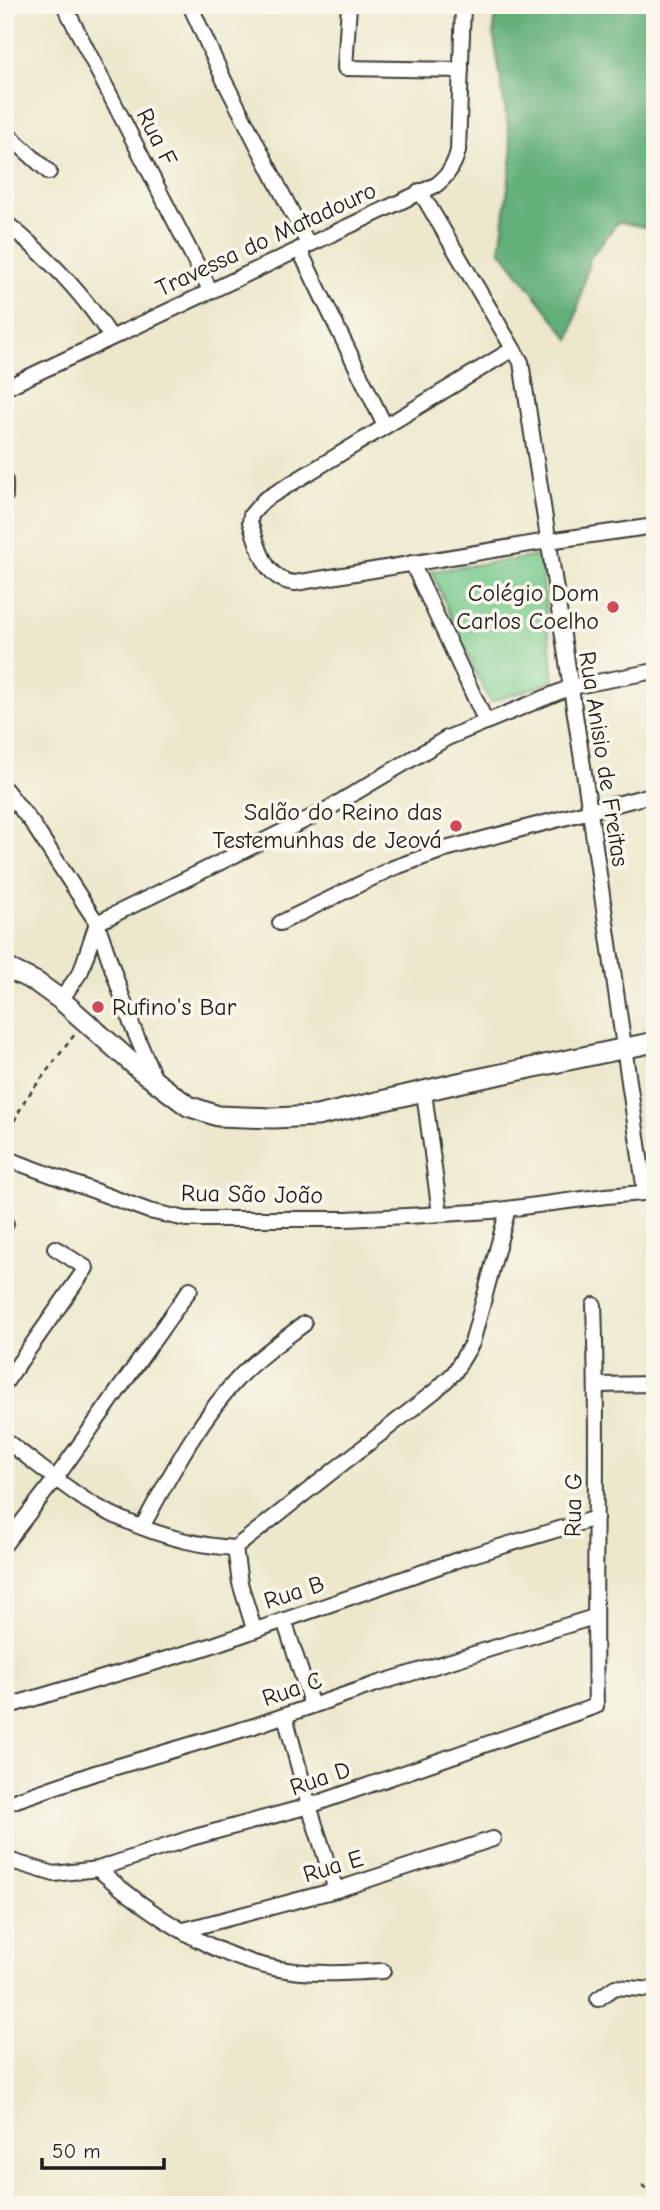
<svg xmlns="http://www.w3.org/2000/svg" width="660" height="2210" font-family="'Comic Neue',sans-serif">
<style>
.green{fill:#79cb8d;stroke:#4a7454;stroke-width:2}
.forest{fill:#62af78;stroke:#3f664a;stroke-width:2}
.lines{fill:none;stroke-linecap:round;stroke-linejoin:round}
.minor-casing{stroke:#3b3b36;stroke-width:18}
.tertiary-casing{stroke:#3b3b36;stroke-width:23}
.path{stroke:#3b3b36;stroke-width:2.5;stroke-dasharray:5 5;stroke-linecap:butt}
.minor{stroke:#fff;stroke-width:14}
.tertiary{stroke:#fff;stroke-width:19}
.poi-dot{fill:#d1495b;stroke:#fbf7ec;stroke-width:2.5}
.labels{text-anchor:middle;stroke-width:7;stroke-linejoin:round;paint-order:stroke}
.street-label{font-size:24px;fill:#1c1c1c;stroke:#fbf7ec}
.poi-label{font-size:24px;fill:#1c1c1c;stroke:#fbf7ec;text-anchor:end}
</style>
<rect width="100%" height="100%" fill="#fbf7ec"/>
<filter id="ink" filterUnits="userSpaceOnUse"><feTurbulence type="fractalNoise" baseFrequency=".0143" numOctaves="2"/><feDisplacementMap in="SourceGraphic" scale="14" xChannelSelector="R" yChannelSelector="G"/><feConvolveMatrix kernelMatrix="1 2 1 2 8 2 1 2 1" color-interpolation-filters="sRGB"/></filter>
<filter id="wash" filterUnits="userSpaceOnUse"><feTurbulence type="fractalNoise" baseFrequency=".00686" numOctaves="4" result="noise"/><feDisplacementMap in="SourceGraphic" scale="28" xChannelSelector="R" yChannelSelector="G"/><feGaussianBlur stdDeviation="1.57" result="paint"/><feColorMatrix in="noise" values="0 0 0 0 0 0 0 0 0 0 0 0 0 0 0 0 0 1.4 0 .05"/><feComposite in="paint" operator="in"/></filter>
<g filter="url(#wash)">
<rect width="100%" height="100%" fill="#ede8cc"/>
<!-- green -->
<path class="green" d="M540,556L554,681L490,702L459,637L432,571Z"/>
<!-- forest -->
<path class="forest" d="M494,5H655V229L618,222L590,258L570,340L500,250L512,154L494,37Z"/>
</g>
<g filter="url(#ink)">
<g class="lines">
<!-- minor casing -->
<g class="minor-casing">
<g id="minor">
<path d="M64,5L210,290"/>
<path d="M190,5L224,80L308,244"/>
<path d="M349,5L345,68L461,70"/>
<path d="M5,132L49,172"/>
<path d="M420,191L521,362L590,812L645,1192"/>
<path d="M5,222C47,256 82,292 111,337"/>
<path d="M299,249L385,426"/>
<path d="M513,349L264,500L251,515L250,522C259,547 264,580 295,583L548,541L655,526"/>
<path d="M5,388L436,185C448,176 454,166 458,151L463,5"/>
<path d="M5,481V496"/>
<path d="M412,563L486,722"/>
<path d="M5,789L32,823L97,923L131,1023L155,1080"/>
<path d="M280,923L393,868L449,848L655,794"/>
<path d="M61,1000L81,971L97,923L326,810L447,738L571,687L655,671"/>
<path d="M424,1092L440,1214"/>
<path d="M5,1158L149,1211L186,1219H346L426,1215L491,1211L606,1196L655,1192"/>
<path d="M5,1225L6,1224"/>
<path d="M5,1383L86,1268L55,1248"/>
<path d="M597,1385L655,1384"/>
<path d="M5,1440C32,1460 59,1483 87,1501C132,1527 183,1545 235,1548"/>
<path d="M142,1527C171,1474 199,1419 241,1375C259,1356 283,1340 304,1324"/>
<path d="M5,1544L56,1478L190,1289"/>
<path d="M235,1548L435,1391L454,1373L472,1343L508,1209"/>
<path d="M235,1548L240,1583L254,1629"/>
<path d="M284,1620L312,1706"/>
<path d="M5,1707L207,1647L466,1557L596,1518"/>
<path d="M285,1716L309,1806L336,1890"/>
<path d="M5,1804L92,1774L254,1726L373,1685L594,1617"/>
<path d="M5,1859L54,1874L98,1869L191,1838L309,1806L596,1706C593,1572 599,1439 594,1305"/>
<path d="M98,1869C148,1913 218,1961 286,1970C318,1975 350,1973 383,1971"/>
<path d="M184,1930L336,1890L493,1839"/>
<path d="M598,1999L615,1987L655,1990"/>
</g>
</g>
<!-- tertiary casing -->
<g class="tertiary-casing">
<path id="tertiary" d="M5,967L36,982L61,1000L140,1070L188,1106L218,1116L273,1118L317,1116L458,1083L655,1042"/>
</g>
<!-- path -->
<g class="path">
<path d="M5,1139L25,1100L75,1034"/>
<path d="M642,2185L655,2197"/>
</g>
<!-- minor -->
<use href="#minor" class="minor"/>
<!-- tertiary -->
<use href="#tertiary" class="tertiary"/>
</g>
</g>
<!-- markers -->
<g class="poi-dot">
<circle cx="613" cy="607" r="7"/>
<circle cx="456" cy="826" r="7"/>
<circle cx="98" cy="1007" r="7"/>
</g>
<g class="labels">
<!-- street labels -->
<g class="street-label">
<text transform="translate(157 137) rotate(63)" y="8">Rua F</text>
<text transform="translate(266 239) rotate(-25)" y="8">Travessa do Matadouro</text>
<text transform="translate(604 759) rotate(81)" y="8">Rua Anisio de Freitas</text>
<text transform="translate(252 1194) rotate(1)" y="8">Rua São João</text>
<text transform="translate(573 1505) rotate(-89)" y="8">Rua G</text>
<text transform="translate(294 1592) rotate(-18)" y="8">Rua B</text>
<text transform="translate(292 1689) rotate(-19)" y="8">Rua C</text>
<text transform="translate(320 1778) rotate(-19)" y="8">Rua D</text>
<text transform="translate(333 1866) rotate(-17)" y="8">Rua E</text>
</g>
<!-- poi labels -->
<g class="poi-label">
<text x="599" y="601">Colégio Dom<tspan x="599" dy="28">Carlos Coelho</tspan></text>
<text x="442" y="820">Salão do Reino das<tspan x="442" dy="28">Testemunhas de Jeová</tspan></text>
<text x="112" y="1015" text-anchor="start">Rufino's Bar</text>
</g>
</g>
<!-- margin -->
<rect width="660" height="2210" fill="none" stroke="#fbf7ec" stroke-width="28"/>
<!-- scale -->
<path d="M42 2158v10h122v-10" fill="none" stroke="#1c1c1c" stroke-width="3.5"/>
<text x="52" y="2158" font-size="21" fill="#1c1c1c" stroke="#fbf7ec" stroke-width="5" paint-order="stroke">50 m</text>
</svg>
